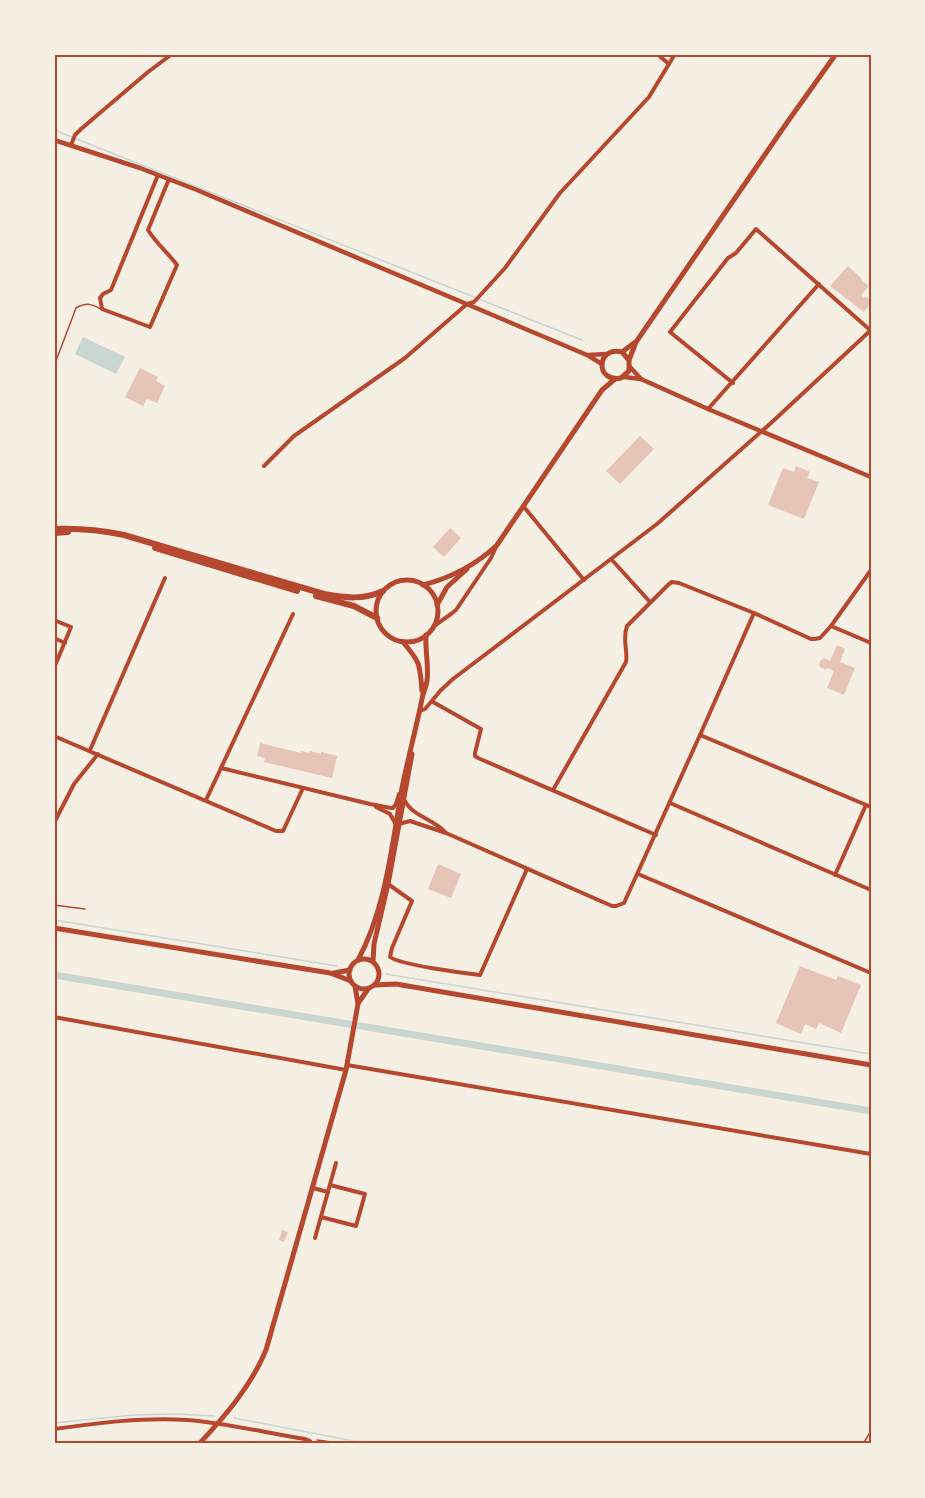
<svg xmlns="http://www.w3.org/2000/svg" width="925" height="1498" font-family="'Public Sans',sans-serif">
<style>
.water{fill:#c9d6d2}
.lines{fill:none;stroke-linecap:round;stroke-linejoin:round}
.stream{stroke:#c9d6d2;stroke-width:1.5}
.canal{stroke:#c9d6d2;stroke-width:7}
.building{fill:#e6c5b7}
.path{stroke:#b5482f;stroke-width:1.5}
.service{stroke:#b5482f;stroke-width:1.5}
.minor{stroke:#b5482f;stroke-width:4}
.tertiary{stroke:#b5482f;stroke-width:4.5}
.secondary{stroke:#b5482f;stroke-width:5}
.primary{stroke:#b5482f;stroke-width:5}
.trunk{stroke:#b5482f;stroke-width:6}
.neatline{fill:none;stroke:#b5482f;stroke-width:2}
</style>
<rect width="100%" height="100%" fill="#f6efe4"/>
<!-- water -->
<path class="water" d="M83,337L125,357L116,374L75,354Z"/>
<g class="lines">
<!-- stream -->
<g class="stream">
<path d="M54,130L582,340"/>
<path d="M54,920L337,966"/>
<path d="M386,974L871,1054"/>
<path d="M234,1418L369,1444"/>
<path d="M54,1423L134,1415L177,1414L214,1416"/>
</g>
<!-- canal -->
<path class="canal" d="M54,975L871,1111"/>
</g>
<!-- building -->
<g class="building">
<path d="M848,266L862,279L861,280L869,286L861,295L864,298L865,296L871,301V303L864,312L830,286Z"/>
<path d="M140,368L158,377L156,381L165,386L157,403L147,399L143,406L125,397Z"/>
<path d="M640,436L654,449L620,484L606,471Z"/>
<path d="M796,466L810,472L807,478L819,482L804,519L768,505L783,468L794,472Z"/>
<path d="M450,528L461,538L444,557L433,547Z"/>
<path d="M837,645L845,649L840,662L855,668L844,695L827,688L834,671L827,668L826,670L820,667L819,664L820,661L824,658L830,661Z"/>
<path d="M260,743L301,753V751L309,753L310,751L321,754V752L337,756L332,778L264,762L265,758L257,756Z"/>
<path d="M438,864L461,874L451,898L428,889Z"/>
<path d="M800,966L836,980L838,976L861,985L841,1033L819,1023L816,1029L805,1024L801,1034L776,1023Z"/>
<path d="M282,1230L288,1232L284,1242L279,1240Z"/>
</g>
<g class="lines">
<!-- path -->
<g class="path">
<path d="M317,1440L346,1444"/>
<path d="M863,1444L871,1431"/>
</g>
<!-- service -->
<g class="service">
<path d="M54,366L76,308C87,302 91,304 101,309"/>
<path d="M54,905L85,909"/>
</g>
<!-- minor -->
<g class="minor">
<path d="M657,54L669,64"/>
<path d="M71,145L75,135L81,129L148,72L172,54"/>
<path d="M158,175L111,290L103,294L100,298L102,309L150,327L177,265C168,253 156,243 148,230L169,179"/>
<path d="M733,383L670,332L728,258L736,253L756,229L870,330"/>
<path d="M708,409L819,284"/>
<path d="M264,466L294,436L405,358L467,304L474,302L505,268L560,193L649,97L675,54"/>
<path d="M524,507L584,580"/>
<path d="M612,560L650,602"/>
<path d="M54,620L71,627L54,668"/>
<path d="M434,626L451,614L456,610L491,558L496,547"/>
<path d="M831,626L871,643"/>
<path d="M54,638L65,643"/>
<path d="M433,702L481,729L475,753V756L478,758L656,835"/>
<path d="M420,711L425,709L441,690L453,679L657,524L771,423L871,330"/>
<path d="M700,735L871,807"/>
<path d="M54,736L276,831H283L303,788"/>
<path d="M90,750L165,578"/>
<path d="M221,768L293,614"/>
<path d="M553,790L626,662C628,650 622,639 627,626L669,584L672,582L679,583L754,613"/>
<path d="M404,799C411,816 434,819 446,833"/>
<path d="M206,800L221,768L370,804L391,808H393L396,804L399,794"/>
<path d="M670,803L871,890"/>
<path d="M376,807L390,814L395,823"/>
<path d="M54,823L74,784L98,754"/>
<path d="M399,824L410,821L446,833L612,906H616L624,903L700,735L754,613L811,639H814L820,638L831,626L871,570"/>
<path d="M638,874L871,973"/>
<path d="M835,875L866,805"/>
<path d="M388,884L412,901L392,948L390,957C401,965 463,973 480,975L527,869"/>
<path d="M54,1017L346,1070"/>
<path d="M347,1065L871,1154"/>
<path d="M313,1188L328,1192"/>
<path d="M321,1217L356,1226L365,1194L330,1185"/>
<path d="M315,1238L336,1163"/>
<path d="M54,1429C98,1423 143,1417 187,1420C227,1423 266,1433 305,1439L310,1441L312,1444"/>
</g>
<!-- tertiary -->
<g class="tertiary">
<path d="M54,140L140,168L197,190L587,355L602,364"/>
<path d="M588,355L606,354"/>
<path d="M630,367L641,379"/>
<path d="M624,377L641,379L708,409L871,477"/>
</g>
<!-- secondary -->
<g class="secondary">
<path d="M54,928L330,973L351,981"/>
<path d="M334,973L350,970"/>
<path d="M359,1002L368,989"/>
<path d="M199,1444C226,1415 251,1386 266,1350L346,1070L358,1004L355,986"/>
</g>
<!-- primary -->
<g class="primary">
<path d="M622,352L629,360V371L621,378C595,383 596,346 622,352L634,343"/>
<path d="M629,360L636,342L786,124L836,54"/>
<circle cx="407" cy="611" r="31"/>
<path d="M423,585C450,578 477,564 497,545L602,390L615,379"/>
<path d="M437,605L447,587L467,569"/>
<path d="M403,642C420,662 420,664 422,691"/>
<circle cx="364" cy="974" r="15"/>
<path d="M358,960C386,908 392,845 402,788C408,758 416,729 422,699C423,693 426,687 427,681C429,666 425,651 426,635"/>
<path d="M373,961L374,944L388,884L412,754"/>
<path d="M375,985L396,984L871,1065"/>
</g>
<!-- trunk -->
<g class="trunk">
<path d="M54,529C78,528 100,530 124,535L324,594C346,598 363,600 383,591"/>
<path d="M54,533L68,532"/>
<path d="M155,548L297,591"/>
<path d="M316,596L354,606L377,618"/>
</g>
</g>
<!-- border -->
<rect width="925" height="1498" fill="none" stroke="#f6efe4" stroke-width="111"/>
<rect x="56" y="56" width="814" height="1386" class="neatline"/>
</svg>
